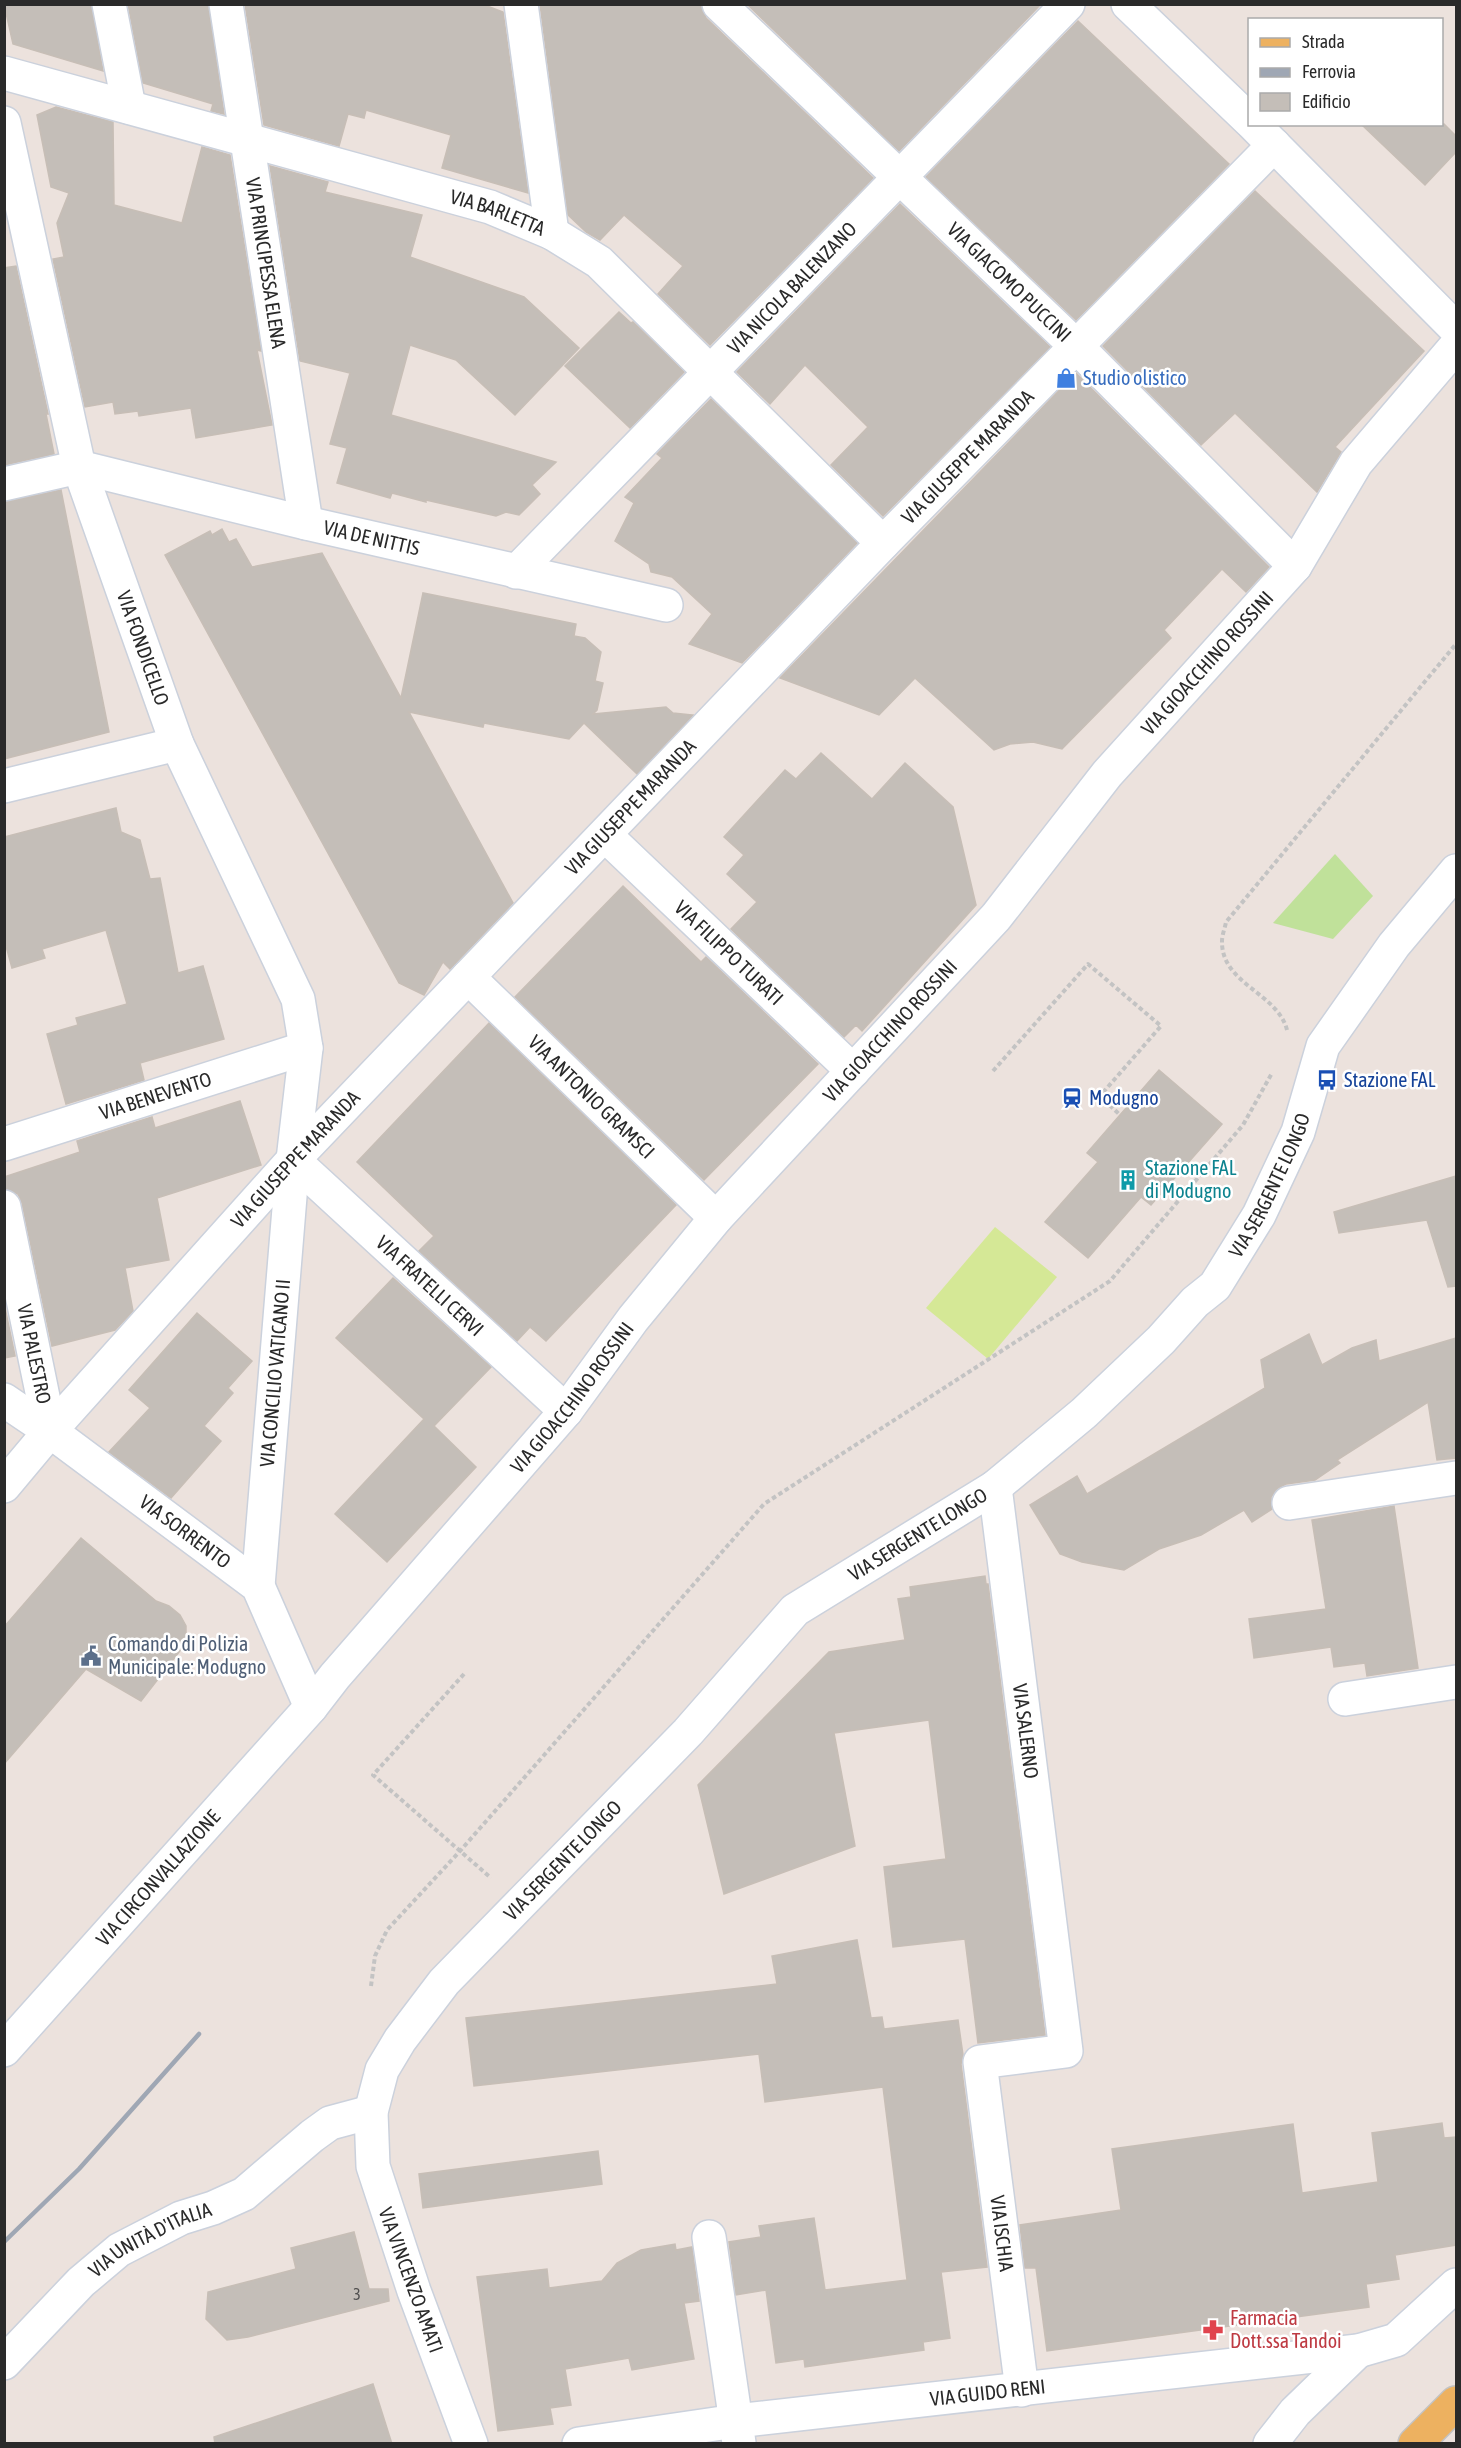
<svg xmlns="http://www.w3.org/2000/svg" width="1461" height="2448" font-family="'Asap Condensed',sans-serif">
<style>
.green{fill:#c0e19a}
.pitch{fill:#d5e896}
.building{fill:#c4beb8;stroke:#c7beb6;stroke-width:1.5}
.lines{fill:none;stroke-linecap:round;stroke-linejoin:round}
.street-casing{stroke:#cbd1dc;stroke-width:36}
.secondary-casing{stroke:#cbd1dc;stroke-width:36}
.primary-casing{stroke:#c3c3c3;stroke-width:36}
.path{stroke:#c3c3c3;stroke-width:4;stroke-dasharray:4.5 3;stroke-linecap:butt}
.street{stroke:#fff;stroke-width:33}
.secondary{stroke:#fff;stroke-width:33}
.primary{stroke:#edb160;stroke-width:33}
.rail{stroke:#9fa7b4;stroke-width:4.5}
.labels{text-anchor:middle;stroke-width:5;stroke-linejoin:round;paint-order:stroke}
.number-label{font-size:16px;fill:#504f4e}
.street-label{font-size:20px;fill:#2a2a2a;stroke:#fff}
.shop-label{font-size:20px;fill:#366cbe;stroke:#fff;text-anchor:start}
.transit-label{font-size:20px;fill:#164399;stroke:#fff;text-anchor:start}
.culture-label{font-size:20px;fill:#0d838f;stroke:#fff;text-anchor:start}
.service-label{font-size:20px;fill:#4e5e75;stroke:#fff;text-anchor:start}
.health-label{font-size:20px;fill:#be3a42;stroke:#fff;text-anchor:start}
</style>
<rect width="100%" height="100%" fill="#ece2dd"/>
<!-- green -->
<path class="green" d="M1335,854L1373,896L1333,939L1273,923Z"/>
<!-- pitch -->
<path class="pitch" d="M995,1227L1057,1277L988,1359L926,1308Z"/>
<!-- building -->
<g class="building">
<path d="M4,4H91L103,71L13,44Z"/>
<path d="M128,4H208L224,114L211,111L213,104L143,83Z"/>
<path d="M245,4H482L503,12L528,193L442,168L451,135L366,110L364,118L348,114L339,146L264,125Z"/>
<path d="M540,4H701L706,18L873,178L710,345L658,294L683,266L624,215L600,240L586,232L568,215Z"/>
<path d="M747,4H1041L899,151Z"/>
<path d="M1078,21L1229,164L1076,320L926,177Z"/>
<path d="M56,107L113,122L114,205L182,223L202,147L230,155L261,351L257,350L272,425L196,438L191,408L139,416L138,411L115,414L113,402L85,407L53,259L64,257L57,223L69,193L51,187L37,115Z"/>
<path d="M1361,124H1444L1456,136V152L1425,185Z"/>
<path d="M270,166L328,182L325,192L422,215L410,257L524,297L579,348L515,415L456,360L410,345L391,415L556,462L532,485L540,494L519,515L506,512L496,516L426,500V502L392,493L390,498L337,483L347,448L330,444L350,373L300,361Z"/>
<path d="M1255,191L1424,351L1335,447L1341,452L1317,492L1235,413L1201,445L1103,346Z"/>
<path d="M900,204L1050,347L883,516L831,465L868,427L805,365L770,404L737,372Z"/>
<path d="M16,266L48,414H46L54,454L4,465V268Z"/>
<path d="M619,312L631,323L633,322L684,372L630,428L565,366Z"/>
<path d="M1076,373L1269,567L1246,592L1222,569L1164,630L1171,638L1062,749L1033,742L1010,744L994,750L915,678L879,715L780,678Z"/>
<path d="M711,399L857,543L742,663L689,644L712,614L672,577L651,572L649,564L615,541L634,503L625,497L662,458L657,454Z"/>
<path d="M61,490L109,732L4,759V502Z"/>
<path d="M222,529L229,542L236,539L252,567L322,553L401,698L423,593L576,624L574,636L585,638L601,652L595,681L603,683L597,710L593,714L666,707L673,713L693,715L637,774L584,723L569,739L484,723L483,727L409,712L513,903L450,969L443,962L424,995L399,983L165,555L210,531L212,535Z"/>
<path d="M821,753L872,799L905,763L953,807L976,905L862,1031L856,1025L844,1037L731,929L757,902L727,874L744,855L724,837L785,770L796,779Z"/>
<path d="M116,808L121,832L140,840L150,879L160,878L178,973L203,966L224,1039L140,1063L144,1080L66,1104L47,1034L78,1025L76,1018L127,1004L106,930L42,949L45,958L12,968L4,939V837Z"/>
<path d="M623,886L701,962L706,957L818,1064L704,1180L515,997Z"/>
<path d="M489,1023L676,1205L546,1341L530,1327L517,1341L419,1251L434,1236L357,1162Z"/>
<path d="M1159,1070L1222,1124L1151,1205L1141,1197L1088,1258L1045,1222L1098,1162L1087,1153Z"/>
<path d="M240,1101L261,1165L157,1198L169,1260L125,1268L133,1311L115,1330L52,1346L22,1203L18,1194L4,1189V1177L80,1152L77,1141L152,1117L155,1128Z"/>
<path d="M1456,1176V1286L1448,1287L1427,1220L1339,1233L1334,1212Z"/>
<path d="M393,1278L491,1367L434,1426L476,1467L387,1562L335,1514L424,1419L336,1338Z"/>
<path d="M4,1303L15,1356L4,1358Z"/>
<path d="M197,1313L252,1361L228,1388L233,1393L204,1426L221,1441L171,1498L109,1452L150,1408L129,1390Z"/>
<path d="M1309,1334L1322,1365L1352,1348L1376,1340L1379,1361L1456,1338V1458L1437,1460L1428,1402L1337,1460L1340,1463L1315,1480L1286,1484L1278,1488L1271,1497L1272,1509L1252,1522L1244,1510L1201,1535L1159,1549L1124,1570L1082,1562L1060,1554L1030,1505L1077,1476L1087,1494L1265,1388L1261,1360Z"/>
<path d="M1394,1506L1418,1668L1367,1676L1365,1663L1334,1667L1331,1647L1254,1658L1249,1619L1326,1609L1312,1520Z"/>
<path d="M81,1538L156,1601L169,1606L180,1615L186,1626V1643L141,1701L86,1669L4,1764V1627Z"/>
<path d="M985,1576L986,1584H988L1045,2035L978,2043L965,1939L893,1947L884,1867L946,1859L929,1720L834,1733L855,1846L724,1894L698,1785L829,1652L905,1640L898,1599L911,1597L910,1587Z"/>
<path d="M857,1940L871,2018L882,2017L884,2029L958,2020L963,2055L961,2064L987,2267L941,2272L950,2338L923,2342L924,2350L805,2367L804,2359L776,2363L766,2290L736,2295L729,2242L761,2237L759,2226L814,2218L825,2290L907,2280L883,2087L765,2102L759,2054L474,2086L466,2018L777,1984L772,1956Z"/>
<path d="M1442,2123L1444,2138L1456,2137V2245L1395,2255L1399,2279L1366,2284L1369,2307L1047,2351L1036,2268H1025L1020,2225L1121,2210L1112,2149L1293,2124L1302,2193L1378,2182L1372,2133Z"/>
<path d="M598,2151L602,2184L423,2208L419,2174Z"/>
<path d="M354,2232L369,2289H388L389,2301L248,2337L227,2340L206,2319L208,2292L296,2269L291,2248Z"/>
<path d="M675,2244L676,2250L692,2247L699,2301L684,2303L694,2359L632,2370L629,2358L565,2369L571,2405L550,2408L553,2424L498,2431L477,2277L547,2269L549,2288L602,2281L617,2263L641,2250Z"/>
<path d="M373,2384L392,2444H215L214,2437Z"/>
</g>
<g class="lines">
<!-- street casing -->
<g class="street-casing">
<g id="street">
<path d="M109,4L129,107"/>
<path id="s1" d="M226,4L306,523"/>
<path d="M521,4L552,233"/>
<path id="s2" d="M719,4L1077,347L1295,566"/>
<path d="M1128,4L1250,121"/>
<path id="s3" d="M4,73L490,207L552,233L599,262L883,543"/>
<path id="s4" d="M4,123L79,467L177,744L298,999L306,1048L293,1160L258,1586"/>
<path d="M1253,124L1456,329"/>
<path id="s5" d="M4,484L79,467L306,523L666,605"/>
<path id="s6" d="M516,572L1068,4"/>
<path d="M4,786L177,744"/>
<path id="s7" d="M605,835L853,1071"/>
<path id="s8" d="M468,977L716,1218"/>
<path id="s9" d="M4,1144L306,1048"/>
<path id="s10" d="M293,1160L566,1411"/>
<path id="s11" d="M4,1207L50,1431"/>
<path id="s12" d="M4,1400L50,1431L258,1586L311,1707L335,1676L566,1411L633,1319L716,1218L996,917L1107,774L1295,566L1356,463L1456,346"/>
<path id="s13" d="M4,1486L50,1431L293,1160L883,543L1274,145"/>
<path id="s14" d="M995,1487L1066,2051L980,2062L1022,2390"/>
<path d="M1289,1503L1456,1478"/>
<path d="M1345,1699L1456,1682"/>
<path d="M709,2237L739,2443"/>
<path id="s15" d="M4,2363L81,2282L119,2250L181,2218L213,2208L244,2194L312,2136L330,2123L371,2112"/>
<path id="s16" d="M471,2444L414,2291L373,2166L371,2112L382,2070L400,2040L444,1982L688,1732L795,1610L995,1487L1084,1413L1161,1340L1195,1302L1215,1286L1259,1215L1298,1132L1323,1046L1394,945L1456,871"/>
<path id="s17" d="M579,2444L736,2421L1358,2351L1396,2340L1456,2285"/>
<path d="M1270,2444L1295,2412L1358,2351"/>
</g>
</g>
<!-- secondary casing -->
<g class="secondary-casing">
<g id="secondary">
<path id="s18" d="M4,2050L311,1707"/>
</g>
</g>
<!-- primary casing -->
<g class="primary-casing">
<path id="primary" d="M1415,2444L1456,2403"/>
</g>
<!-- path -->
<g class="path">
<path d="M1287,1030C1278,993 1221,984 1222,941C1222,935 1225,928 1226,922L1456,644"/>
<path d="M993,1071L1088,964L1161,1026L1100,1096L1120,1115"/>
<path d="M464,1674L373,1775L491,1878"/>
<path d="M371,1986L375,1956L387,1930L460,1851L764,1504L1110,1281L1243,1125L1272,1073"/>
</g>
<!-- street -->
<use href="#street" class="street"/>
<!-- secondary -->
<use href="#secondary" class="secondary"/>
<!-- primary -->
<use href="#primary" class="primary"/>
<!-- rail -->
<path class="rail" d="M4,2242L79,2169L199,2034"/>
</g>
<!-- icons -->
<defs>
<g id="shop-bare" transform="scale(1.62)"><path d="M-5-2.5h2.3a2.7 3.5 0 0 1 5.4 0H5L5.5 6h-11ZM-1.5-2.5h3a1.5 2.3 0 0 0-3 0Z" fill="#3f7fe0" stroke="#fff" stroke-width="2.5" paint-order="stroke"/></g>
<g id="bus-bare" transform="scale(1.62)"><path d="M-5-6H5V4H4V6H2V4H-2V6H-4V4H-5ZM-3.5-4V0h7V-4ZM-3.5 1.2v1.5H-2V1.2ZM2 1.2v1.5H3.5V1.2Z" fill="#1a4fb4" stroke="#fff" stroke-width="2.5" paint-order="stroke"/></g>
<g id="station-bare" transform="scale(1.62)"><path d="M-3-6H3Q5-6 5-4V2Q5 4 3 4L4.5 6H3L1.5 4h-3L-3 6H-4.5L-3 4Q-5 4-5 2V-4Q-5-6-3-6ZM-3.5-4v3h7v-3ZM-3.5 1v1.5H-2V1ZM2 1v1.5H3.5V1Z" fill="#1a4fb4" stroke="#fff" stroke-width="2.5" paint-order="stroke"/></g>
<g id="building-bare" transform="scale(1.62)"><path d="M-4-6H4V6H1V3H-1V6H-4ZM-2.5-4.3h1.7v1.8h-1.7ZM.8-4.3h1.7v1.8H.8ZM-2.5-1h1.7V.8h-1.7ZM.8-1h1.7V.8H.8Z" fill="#0f9aa8" stroke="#fff" stroke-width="2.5" paint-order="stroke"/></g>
<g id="civic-bare" transform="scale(1.62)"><path d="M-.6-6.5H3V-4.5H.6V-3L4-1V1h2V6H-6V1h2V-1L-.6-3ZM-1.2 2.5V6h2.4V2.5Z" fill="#5c6f8a" stroke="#fff" stroke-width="2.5" paint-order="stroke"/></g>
<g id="pharmacy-bare" transform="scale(1.62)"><path d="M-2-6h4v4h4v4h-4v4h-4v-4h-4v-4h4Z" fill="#e0444e" stroke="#fff" stroke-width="2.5" paint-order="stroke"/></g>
</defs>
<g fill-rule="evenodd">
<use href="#shop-bare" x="1066" y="378"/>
<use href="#bus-bare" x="1327" y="1080"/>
<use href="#station-bare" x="1072" y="1098"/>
<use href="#building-bare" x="1128" y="1180"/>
<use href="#civic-bare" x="91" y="1656"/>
<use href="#pharmacy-bare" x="1213" y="2330"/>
</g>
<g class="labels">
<!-- number labels -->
<g class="number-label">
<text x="357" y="2300">3</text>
</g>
<!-- street labels -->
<g class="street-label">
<text dy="7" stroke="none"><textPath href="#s3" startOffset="513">VIA BARLETTA</textPath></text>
<text dy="7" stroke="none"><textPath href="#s1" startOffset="262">VIA PRINCIPESSA ELENA</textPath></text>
<text dy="7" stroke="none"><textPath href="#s2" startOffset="402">VIA GIACOMO PUCCINI</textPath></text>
<text dy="7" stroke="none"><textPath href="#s6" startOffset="396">VIA NICOLA BALENZANO</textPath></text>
<text dy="7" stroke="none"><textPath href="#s13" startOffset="1410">VIA GIUSEPPE MARANDA</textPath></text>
<text dy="7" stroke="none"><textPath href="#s5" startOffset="378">VIA DE NITTIS</textPath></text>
<text dy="7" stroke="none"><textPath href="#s4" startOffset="544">VIA FONDICELLO</textPath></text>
<text dy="7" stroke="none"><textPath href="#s12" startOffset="1824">VIA GIOACCHINO ROSSINI</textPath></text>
<text dy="7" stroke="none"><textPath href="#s13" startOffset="924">VIA GIUSEPPE MARANDA</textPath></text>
<text dy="7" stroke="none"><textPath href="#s7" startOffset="171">VIA FILIPPO TURATI</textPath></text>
<text dy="7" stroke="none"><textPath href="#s12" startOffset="1338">VIA GIOACCHINO ROSSINI</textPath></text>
<text dy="7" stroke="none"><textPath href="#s9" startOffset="159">VIA BENEVENTO</textPath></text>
<text dy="7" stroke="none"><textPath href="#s8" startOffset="172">VIA ANTONIO GRAMSCI</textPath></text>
<text dy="7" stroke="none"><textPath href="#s13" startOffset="438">VIA GIUSEPPE MARANDA</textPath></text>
<text dy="7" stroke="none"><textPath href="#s16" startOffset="1660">VIA SERGENTE LONGO</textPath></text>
<text dy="7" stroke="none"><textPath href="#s10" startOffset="186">VIA FRATELLI CERVI</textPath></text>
<text dy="7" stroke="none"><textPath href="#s11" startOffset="150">VIA PALESTRO</textPath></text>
<text transform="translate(275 1373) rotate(-85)" y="7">VIA CONCILIO VATICANO II</text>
<text dy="7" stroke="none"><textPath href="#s12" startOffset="852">VIA GIOACCHINO ROSSINI</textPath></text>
<text dy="7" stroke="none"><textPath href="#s12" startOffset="224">VIA SORRENTO</textPath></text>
<text dy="7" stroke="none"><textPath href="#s16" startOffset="1156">VIA SERGENTE LONGO</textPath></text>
<text dy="7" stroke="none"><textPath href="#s14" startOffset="246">VIA SALERNO</textPath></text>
<text dy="7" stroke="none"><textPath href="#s16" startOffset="670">VIA SERGENTE LONGO</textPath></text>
<text dy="7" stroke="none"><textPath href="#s18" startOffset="231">VIA CIRCONVALLAZIONE</textPath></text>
<text dy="7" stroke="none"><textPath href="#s14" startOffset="828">VIA ISCHIA</textPath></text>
<text dy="7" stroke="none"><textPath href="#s15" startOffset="194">VIA UNITÀ D'ITALIA</textPath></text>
<text transform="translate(411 2280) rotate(70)" y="7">VIA VINCENZO AMATI</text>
<text dy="7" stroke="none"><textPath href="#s17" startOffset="412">VIA GUIDO RENI</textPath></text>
</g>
<!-- shop labels -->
<g class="shop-label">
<text x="1083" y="385">Studio olistico</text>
</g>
<!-- transit labels -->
<g class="transit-label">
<text x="1344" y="1087">Stazione FAL</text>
<text x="1089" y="1105">Modugno</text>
</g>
<!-- culture labels -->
<g class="culture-label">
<text x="1145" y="1175">Stazione FAL<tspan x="1145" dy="23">di Modugno</tspan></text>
</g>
<!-- service labels -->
<g class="service-label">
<text x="108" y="1651">Comando di Polizia<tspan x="108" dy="23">Municipale: Modugno</tspan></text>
</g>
<!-- health labels -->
<g class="health-label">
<text x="1230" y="2325">Farmacia<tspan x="1230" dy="23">Dott.ssa Tandoi</tspan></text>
</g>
</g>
<!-- border -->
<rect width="1461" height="2448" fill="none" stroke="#2a2a2a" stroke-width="12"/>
<!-- legend -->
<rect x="1248" y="18" width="195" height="108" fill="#ffffff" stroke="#aaaaaa" stroke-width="1.5"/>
<rect x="1260" y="38" width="30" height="9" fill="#edb160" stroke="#aaaaaa" stroke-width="1.5"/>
<text x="1302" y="48" font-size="18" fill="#2a2a2a">Strada</text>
<rect x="1260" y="68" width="30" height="9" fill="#9fa7b4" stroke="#aaaaaa" stroke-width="1.5"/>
<text x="1302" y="78" font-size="18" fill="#2a2a2a">Ferrovia</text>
<rect x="1260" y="93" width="30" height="18" fill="#c4beb8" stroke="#aaaaaa" stroke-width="1.5"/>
<text x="1302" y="108" font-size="18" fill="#2a2a2a">Edificio</text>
</svg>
